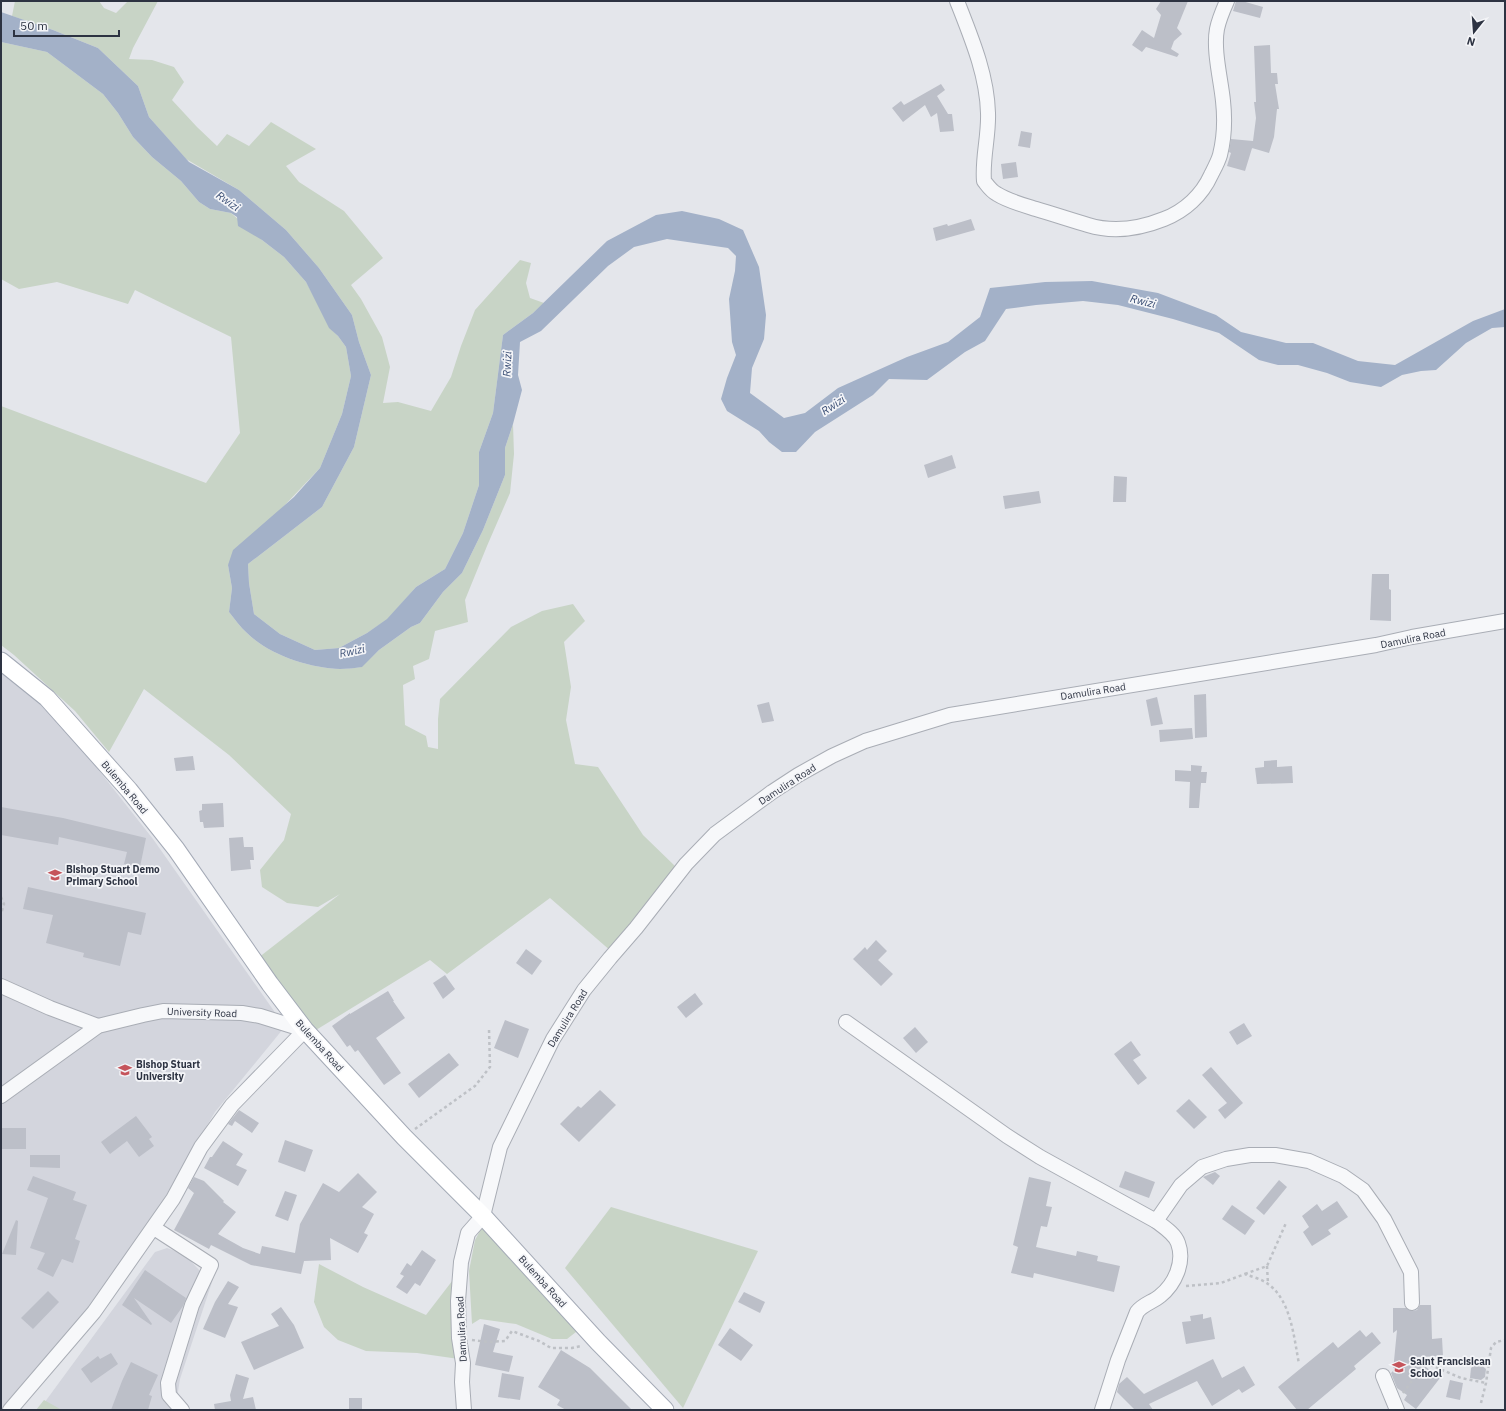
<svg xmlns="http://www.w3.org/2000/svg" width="1506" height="1411" font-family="'IBM Plex Sans',sans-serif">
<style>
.built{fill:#d3d5dd}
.green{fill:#c8d4c6}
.water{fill:#a3b1c8}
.building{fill:#bcbfc8}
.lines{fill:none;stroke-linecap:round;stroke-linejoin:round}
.minor-casing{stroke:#a9adb5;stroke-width:16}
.major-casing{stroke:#a4aab6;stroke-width:19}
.path{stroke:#bec1c6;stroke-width:2.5;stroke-dasharray:3 3;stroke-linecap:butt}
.minor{stroke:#f7f8fa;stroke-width:14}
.major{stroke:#fff;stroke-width:17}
.labels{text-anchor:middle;stroke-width:3.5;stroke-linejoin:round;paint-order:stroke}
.street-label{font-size:10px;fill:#2d3342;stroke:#f4f5f8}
.poi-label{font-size:10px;font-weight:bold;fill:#2d3342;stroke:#f4f5f8;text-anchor:start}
.water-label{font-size:11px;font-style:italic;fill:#3a4e74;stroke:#f4f5f8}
</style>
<rect width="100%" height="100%" fill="#e4e6eb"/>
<!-- built -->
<g class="built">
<path d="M1,665L63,725L153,839L274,1011L283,1029L215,1112L148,1226L13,1410H1Z"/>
<path d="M167,1248L184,1254L200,1271L214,1276L180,1379L175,1410H39L155,1252Z"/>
</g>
<!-- green -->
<g class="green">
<path d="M15,1H99L104,8L116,13L128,1H158L133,48L129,59L152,60L174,67L184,82L172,100L197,127L217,146L227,134L249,146L271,122L316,149L286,166L299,182L344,211L383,258L351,285L361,299L382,337L390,367L383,403L398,402L431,411L451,377L461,346L475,310L520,260L531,263L526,283L530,298L544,303L533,313L503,335L493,413L479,452V485L463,533L445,569L416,587L388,619L367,633L339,648L315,650L280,634L254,614L249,583L248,564L322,507L354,447L371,375L359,342L352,315L319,268L286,230L239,190L186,159L149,117L138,86L98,48L53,30L12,16Z"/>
<path d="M1,42L47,52L103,94L118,113L133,137L152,157L181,181L199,202L210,209L231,213L262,240L284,257L306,282L333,331L338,336L346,347L351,376L342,414L320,468L228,565L232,588L229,612C235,619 240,627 247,633C269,655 310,668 340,669C347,669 354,668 361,667L379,650L411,627L420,623L443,592L462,573L483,530L505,475V448L513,424L514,454L510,493L487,546L465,600L468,622L435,631L429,659L413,666L415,679L403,685L405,725L426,736L428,747L438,749V719L440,699L511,627L542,611L573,604L585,621L564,642L571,687L566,720L575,764L598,767L643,835L677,868L612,952L550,898L447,974L430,960L316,1030L258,958L340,894L318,907L287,903L262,887L260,870L284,840L291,814L229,755L144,689L109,752L75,711L14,655L1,645V406L206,483L240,433L231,337L135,290L128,304L57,282L19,289L1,279Z"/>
<path d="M611,1207L758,1251L683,1408L565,1268Z"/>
<path d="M485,1222L585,1325L567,1339H552L516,1324L480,1319L472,1324L469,1271L475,1240Z"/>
<path d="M319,1264L363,1287L426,1315L456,1276L459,1359L417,1353L366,1351L338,1340L324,1327L314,1302Z"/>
<path d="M44,1400L62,1410H36Z"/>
</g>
<!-- water -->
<path class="water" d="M1,12L53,30L98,48L138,86L149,117L189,162L239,190L286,230L319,268L352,315L359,342L371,375L354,447L322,507L248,564L249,583L254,614L280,634L315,650L339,648L367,633L387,619L416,587L445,569L463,533L479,485V452L493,413L503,335L533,313L607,241L656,215L682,211L719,219L743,230L759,267L766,315L764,339L752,368L750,393L784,418L805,413L838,388L907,357L948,342L980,317L990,288L1045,282L1092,281L1158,293L1216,315L1241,332L1286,343H1313L1358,361L1395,365L1473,321L1505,309V327L1492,328L1466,343L1436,370L1421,371L1402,375L1381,387L1350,382L1327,373L1298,365H1278L1259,360L1219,333L1173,319L1118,305L1083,301L1036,305L1006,309L985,341L965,352L927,380L889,379L873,395L815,432L796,452H782L769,442L759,431L727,411L721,399L727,378L736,355L732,342L729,299L735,271L736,256L728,248L667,239L634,247L608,266L541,331L520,342L518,375L522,390L513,424L505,448V475L483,530L462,573L443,592L420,623L411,627L379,650L362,667C355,668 347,669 340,669C310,668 269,655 247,633C240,627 235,619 229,612L232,588L228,565L233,550L294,497L320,468L342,414L351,376L346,347L338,336L329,328L306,282L284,257L262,240L238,226L237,217L231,213L210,209L199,202L181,181L152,157L133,137L118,113L103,94L47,52L1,42Z"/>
<!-- building -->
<g class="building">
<path d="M1161,1H1188L1177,28L1182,34L1174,41L1171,49L1179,54L1177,57L1146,47L1142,52L1132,45L1142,30L1154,38L1161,15L1156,9Z"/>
<path d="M1236,1H1242L1263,7L1260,18L1233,11Z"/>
<path d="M1270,45L1271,73H1277L1278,84H1275L1279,109H1277L1274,137L1269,153L1252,148L1253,145L1245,171L1227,166L1231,153L1229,152L1231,139L1253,141L1256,118L1254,102H1256L1254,46Z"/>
<path d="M941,84L945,90L937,96L948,114H952L954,131L940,132L937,113L931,117L925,105L903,122L892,108L901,101L904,105Z"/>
<path d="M1021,131L1032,133L1030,148L1018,146Z"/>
<path d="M1016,162L1018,177L1003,179L1001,164Z"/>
<path d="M971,219L975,230L936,241L933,228L947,224L948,226Z"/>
<path d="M952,455L956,468L928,478L924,465Z"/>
<path d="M1114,476L1127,477L1126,502H1113Z"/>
<path d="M1039,491L1041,503L1005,509L1003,496Z"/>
<path d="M1372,574H1389V589L1391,590V621L1370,620Z"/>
<path d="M1206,694L1207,737L1195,738L1194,695Z"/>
<path d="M1157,697L1163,724L1151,726L1146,700Z"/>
<path d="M769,702L774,721L762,723L757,705Z"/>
<path d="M1192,728L1193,739L1160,742L1159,730Z"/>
<path d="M193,756L195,770L176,771L174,758Z"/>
<path d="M1277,760V767L1292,766L1293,783L1257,784L1255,768L1264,767V761Z"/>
<path d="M1191,765L1202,766L1201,772H1207L1206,783H1201L1199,808H1189L1190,782L1175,781V770L1191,771Z"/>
<path d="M223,803L224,827L204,828L203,822H200L199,811L202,810V804Z"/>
<path d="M1,807L63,818L146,838L140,867L124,864L127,852L59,837L58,845L1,835Z"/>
<path d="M243,837L244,847H253L254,860H250L251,869L231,871L229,838Z"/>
<path d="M28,887L146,913L141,935L128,932L120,966L83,957L84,953L46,943L53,915L23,909Z"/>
<path d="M876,940L887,951L878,960L893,974L881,986L853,959L865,947L867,950Z"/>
<path d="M526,949L542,961L532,975L516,963Z"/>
<path d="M445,975L455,989L443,999L433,983Z"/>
<path d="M388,991L394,1001H393L405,1018L376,1038L401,1073L384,1085L358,1050L355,1052L350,1045L347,1047L332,1026L350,1013V1014Z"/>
<path d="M695,993L703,1004L686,1018L677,1007Z"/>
<path d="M505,1020L529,1029L518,1058L494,1048Z"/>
<path d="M1244,1023L1252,1036L1237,1045L1229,1032Z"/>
<path d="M915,1027L928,1042L916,1053L903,1038Z"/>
<path d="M1131,1041L1141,1055L1133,1060L1147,1078L1138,1085L1114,1054Z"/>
<path d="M449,1053L459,1065L419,1098L408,1084Z"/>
<path d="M1211,1067L1243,1103L1225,1119L1218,1110L1227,1103L1202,1075Z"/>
<path d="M600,1090L616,1105L579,1142L560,1124L578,1106L581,1108Z"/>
<path d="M1189,1099L1207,1117L1194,1129L1176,1111Z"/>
<path d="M239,1110L259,1123L252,1133L235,1121L232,1126L228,1124Z"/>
<path d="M136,1116L152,1137L149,1139L154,1146L139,1157L127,1141L110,1154L101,1142Z"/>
<rect x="1" y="1128" width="25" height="21"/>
<path d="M285,1140L313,1150L305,1172L278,1162Z"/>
<path d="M223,1141L243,1154L236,1165L247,1170L238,1186L204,1168L210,1157H212Z"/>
<path d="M30,1155H60V1168L30,1167Z"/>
<path d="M1125,1171L1155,1182L1149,1198L1119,1187Z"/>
<path d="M1215,1172L1220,1176L1213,1185L1203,1177Z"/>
<path d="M358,1173L377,1192L362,1207L374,1214L364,1233L368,1235L358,1253L330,1238L331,1260L304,1261L301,1274L251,1265L211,1245L209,1249L174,1230L194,1193L188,1188L194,1177L204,1181L224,1201L223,1202L236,1212L218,1234L243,1248L260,1254L262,1246L295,1253L300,1224L323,1183L339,1192Z"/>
<path d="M33,1176L76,1192L73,1200L87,1205L75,1239L80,1241L73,1263L62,1259L53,1277L37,1269L45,1253L30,1248L48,1198L27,1190Z"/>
<path d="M1029,1177L1051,1182L1046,1206L1052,1207L1047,1227L1041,1226L1036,1247L1076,1256L1077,1251L1098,1256L1097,1261L1120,1266L1114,1292L1034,1273L1033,1278L1011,1273L1018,1247L1013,1245Z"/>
<path d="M1279,1180L1287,1187L1264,1215L1256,1208Z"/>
<path d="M285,1191L297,1195L288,1221L275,1216Z"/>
<path d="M1337,1201L1348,1217L1328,1230L1331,1234L1312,1246L1303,1232L1309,1227L1302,1216L1317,1204L1322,1211Z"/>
<path d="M1232,1205L1255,1221L1245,1235L1222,1219Z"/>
<path d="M16,1220L18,1221L16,1255L2,1254Z"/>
<path d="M422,1250L436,1260L420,1286L415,1283L407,1294L396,1287L404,1276L400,1274L407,1263L411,1266Z"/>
<path d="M145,1270L186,1298L183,1306L171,1323L134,1298L152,1324L151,1325L122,1305Z"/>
<path d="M228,1281L239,1287L228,1304L238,1307L225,1338L203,1329L215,1302Z"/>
<path d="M48,1291L59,1302L33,1329L21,1318Z"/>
<path d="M744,1292L765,1302L760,1313L738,1302Z"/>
<path d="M1420,1305H1431L1432,1339L1442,1338L1443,1356L1413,1357L1440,1378L1416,1409L1404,1400L1407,1395L1397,1388L1391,1373L1393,1371L1397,1330L1393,1333V1308H1406L1413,1311L1417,1310Z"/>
<path d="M281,1307L294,1325L304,1348L254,1370L241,1342L279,1326L271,1314Z"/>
<path d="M1203,1314V1319L1211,1317L1215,1339L1186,1344L1182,1322L1191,1321L1190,1316Z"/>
<path d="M484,1324L500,1329L493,1352L513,1356L509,1372L475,1365Z"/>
<path d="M730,1328L753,1345L741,1361L718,1345Z"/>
<path d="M1360,1330L1366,1337L1372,1332L1381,1343L1354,1366L1356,1369L1307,1410H1297L1278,1387L1333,1342L1338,1348Z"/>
<path d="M561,1350L590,1368L632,1410H566L557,1405L560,1400L538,1387Z"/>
<path d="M111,1353L118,1364L91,1383L81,1369L98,1356L100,1359Z"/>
<path d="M1213,1359L1222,1378L1244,1366L1255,1385L1242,1393L1239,1389L1212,1406L1197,1381L1149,1404L1153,1410H1135L1117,1392L1119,1384L1127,1377L1144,1394Z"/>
<path d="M131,1362L158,1375L149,1395L152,1396L148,1410H111L122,1381Z"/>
<path d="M1480,1364L1486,1369L1485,1377L1481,1380L1470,1378L1471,1368L1475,1365Z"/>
<path d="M502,1373L524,1377L520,1400L498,1397Z"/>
<path d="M236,1374L249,1378L243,1399L253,1397L256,1410H215L214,1404L231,1401L230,1395Z"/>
<path d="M1450,1380L1463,1383L1460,1400L1446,1397Z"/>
<path d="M349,1398H362V1410L349,1409Z"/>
</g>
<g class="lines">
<!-- minor casing -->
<g class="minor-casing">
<g id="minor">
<path d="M957,1C971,37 987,74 988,113C989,136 982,158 984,181C988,186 991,191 997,194C1008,201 1023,205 1036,209C1053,214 1071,220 1088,225C1114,233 1139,229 1164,219C1185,211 1202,195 1211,175C1214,169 1218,162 1220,155C1224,139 1225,119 1223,101C1221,80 1213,50 1217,29C1219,19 1223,10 1227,1"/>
<path d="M1,986L50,1008L98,1026"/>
<path d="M846,1022L1007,1136L1040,1157L1156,1221C1164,1227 1175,1234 1178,1243C1185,1262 1175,1284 1160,1296C1153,1302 1143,1304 1137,1312L1118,1360L1102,1410"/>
<path d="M1,1096L98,1026L143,1015L163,1011L242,1013L260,1016L305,1030L232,1105L201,1147L173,1199L94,1312L10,1410"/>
<path d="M1156,1221L1181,1185L1202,1167L1226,1159L1250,1155H1275L1309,1161L1343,1176L1363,1190L1384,1219L1411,1272L1412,1303"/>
<path d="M154,1228L211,1265L192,1305L168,1383L169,1395L182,1410"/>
<path d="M1383,1376L1397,1410"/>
<path d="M464,1410L462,1382L463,1363L459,1338L458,1301L461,1262L468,1233L483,1216L500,1147L553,1039L584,990L610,958L636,928L686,864L715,834L772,792L798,775L832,756L865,741L950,715L1376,645L1412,637L1505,621"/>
</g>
</g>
<!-- major casing -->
<g class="major-casing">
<path id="major" d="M1,661L47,698L129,790L176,849L270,984L305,1030L404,1137L483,1216L598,1342L665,1410"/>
</g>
<!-- path -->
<g class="path">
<path d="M1,897L4,904L1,914"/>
<path d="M415,1129L475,1086L490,1067L489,1029"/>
<path d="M1267,1266L1268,1284"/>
<path d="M1245,1274L1267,1266L1286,1223"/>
<path d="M1186,1286L1221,1283L1245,1274C1252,1277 1262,1279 1268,1284C1291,1300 1294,1338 1299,1364"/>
<path d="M472,1340L488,1342L505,1341L512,1331L539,1341L551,1348H572L581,1346"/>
<path d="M1419,1365L1426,1363L1461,1378L1486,1383"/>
<path d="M1403,1393L1425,1363"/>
<path d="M1481,1403L1486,1383L1491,1348L1496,1342L1505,1340"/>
</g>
<!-- minor -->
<use href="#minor" class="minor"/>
<!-- major -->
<use href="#major" class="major"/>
</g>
<!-- icons -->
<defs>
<g id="school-bare" transform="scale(1.08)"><path d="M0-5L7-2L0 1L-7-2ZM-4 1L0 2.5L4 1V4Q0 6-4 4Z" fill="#c5545b" stroke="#f4f5f8" stroke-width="2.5" paint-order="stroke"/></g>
<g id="university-bare" transform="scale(1.08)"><path d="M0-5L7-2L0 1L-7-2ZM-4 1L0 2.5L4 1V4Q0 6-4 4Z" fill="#c5545b" stroke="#f4f5f8" stroke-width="2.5" paint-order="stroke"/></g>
</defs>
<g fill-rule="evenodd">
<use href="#school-bare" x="55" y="875"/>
<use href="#university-bare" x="125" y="1070"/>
<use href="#school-bare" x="1399" y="1367"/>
</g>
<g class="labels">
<!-- street labels -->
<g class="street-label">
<text transform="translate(1413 638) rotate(-11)" y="4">Damulira Road</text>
<text transform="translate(1093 691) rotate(-9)" y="4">Damulira Road</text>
<text transform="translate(787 784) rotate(-33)" y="4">Damulira Road</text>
<text transform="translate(125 787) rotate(50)" y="4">Bulemba Road</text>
<text transform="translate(202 1012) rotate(2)" y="4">University Road</text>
<text transform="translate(567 1018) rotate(-58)" y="4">Damulira Road</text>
<text transform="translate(320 1045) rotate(48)" y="4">Bulemba Road</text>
<text transform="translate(543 1281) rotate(48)" y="4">Bulemba Road</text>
<text transform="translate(461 1329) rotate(-93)" y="4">Damulira Road</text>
</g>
<!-- poi labels -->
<g class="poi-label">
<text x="66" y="873">Bishop Stuart Demo<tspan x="66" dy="12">Primary School</tspan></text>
<text x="136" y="1068">Bishop Stuart<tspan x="136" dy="12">University</tspan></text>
<text x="1410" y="1365">Saint Francisican<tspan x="1410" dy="12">School</tspan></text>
</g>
<!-- water labels -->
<g class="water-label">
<text transform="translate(228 201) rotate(35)" y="4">Rwizi</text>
<text transform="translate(1143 301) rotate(14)" y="4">Rwizi</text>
<text transform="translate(507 364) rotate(-88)" y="4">Rwizi</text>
<text transform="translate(833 405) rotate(-34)" y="4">Rwizi</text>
<text transform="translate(352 651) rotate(-12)" y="4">Rwizi</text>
</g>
</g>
<!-- border -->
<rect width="1506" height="1411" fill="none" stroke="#2d3342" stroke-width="4"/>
<!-- north arrow -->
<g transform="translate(1474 32) rotate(197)" stroke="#f4f5f8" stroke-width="3" paint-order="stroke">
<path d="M0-3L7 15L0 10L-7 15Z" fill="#2d3342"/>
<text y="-6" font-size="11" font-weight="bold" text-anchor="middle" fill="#2d3342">N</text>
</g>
<!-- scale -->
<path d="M14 30v6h105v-6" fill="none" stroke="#2d3342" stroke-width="2"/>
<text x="20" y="30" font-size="12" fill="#2d3342" stroke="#f4f5f8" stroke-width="3" paint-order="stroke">50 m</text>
</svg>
